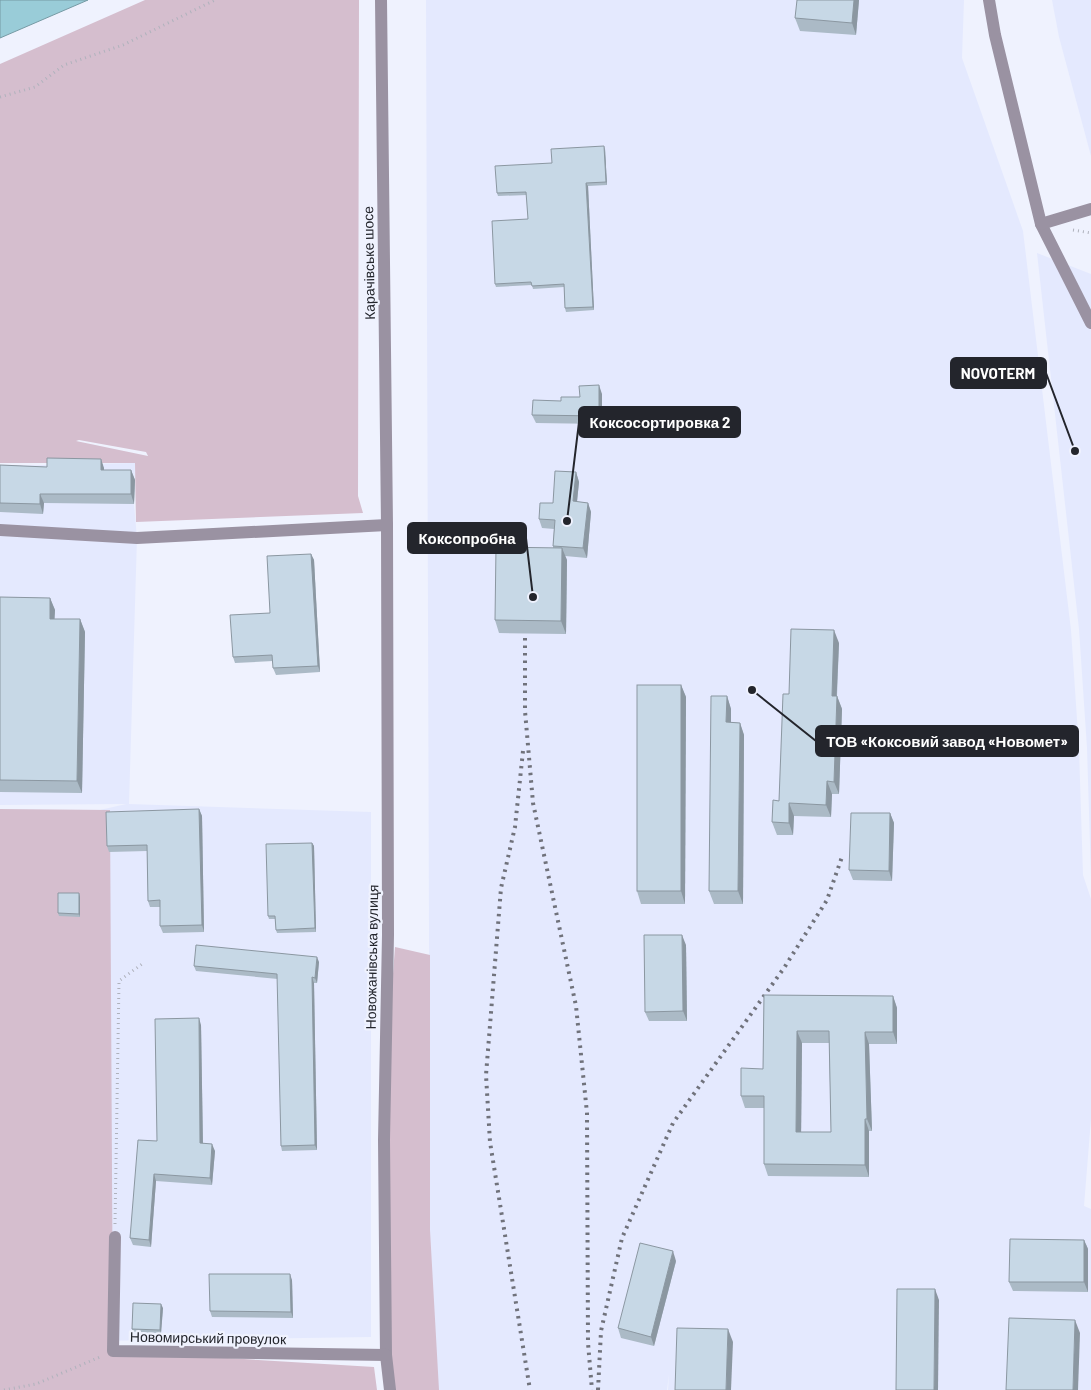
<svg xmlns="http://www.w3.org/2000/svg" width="1091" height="1390" font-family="Barlow,sans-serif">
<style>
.built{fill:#e4e9fe}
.green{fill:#d5bece;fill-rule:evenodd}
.water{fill:#99ccd8;stroke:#769aa4}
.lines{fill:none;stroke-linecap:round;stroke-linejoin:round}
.path{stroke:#afb2bc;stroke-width:3;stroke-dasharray:1 4;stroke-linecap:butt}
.minor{stroke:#9a92a2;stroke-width:12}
.rail{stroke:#70727b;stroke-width:4;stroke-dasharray:2.5 5;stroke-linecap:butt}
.wall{fill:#abbac6;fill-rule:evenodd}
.shaded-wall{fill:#8b97a1}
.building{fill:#c7d8e6;stroke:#8b97a1;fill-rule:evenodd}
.labels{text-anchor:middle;stroke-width:4.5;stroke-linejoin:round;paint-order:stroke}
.street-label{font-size:14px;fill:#23252c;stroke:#eff2fe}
.leader{fill:none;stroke:#23252c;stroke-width:2}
.callout-dot{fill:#23252c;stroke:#eff2fe;stroke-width:2}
.callout{fill:#23252c;stroke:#23252c;stroke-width:2}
.callout-label{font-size:15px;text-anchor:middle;font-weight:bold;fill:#fff}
</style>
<rect width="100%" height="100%" fill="#eff2fe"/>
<!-- built -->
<g class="built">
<path d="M426,0H964L962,58L1023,231L1071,630L1079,749L1083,875L1091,899V1119L1084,1206L1091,1209V1390H668L669,1374L667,1390H437L430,1240Z"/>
<path d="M1052,0H1091V156L1059,37Z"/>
<path d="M1037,253L1091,274V877L1087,748L1079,629Z"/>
<path d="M135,463L134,504L137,538L129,804L371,812V1337L92,1341L100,810L126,804L0,805V466Z"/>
</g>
<!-- green -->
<g class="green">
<path d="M145,0H359L358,496L363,513L136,522L135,463H0V64ZM79,440L146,452L148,456L76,441Z"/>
<path d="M0,809L110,810L113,1351L374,1367L377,1390H0Z"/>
<path d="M395,947L430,955V1230L439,1390H390L385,1082Z"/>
</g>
<!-- water -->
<path class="water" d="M0,0H88L0,38Z"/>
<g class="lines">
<!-- path -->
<g class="path">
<path d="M0,97L35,87L64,65L123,45L215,0"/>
<path d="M1073,230L1091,233"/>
<path d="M115,1224L119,981L142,964"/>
<path d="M4,1390L36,1384L100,1357"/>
</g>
<!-- minor -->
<g class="minor">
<path d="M381,0L387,525L388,935L384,1140L386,1355L390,1390"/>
<path d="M989,0L995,35L1041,224L1091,323"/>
<path d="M1041,224L1091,209"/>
<path d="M0,530L137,538L387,525"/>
<path d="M115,1237L113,1351L386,1355"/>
</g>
<!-- rail -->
<g class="rail">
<path d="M525,638V711L533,803L576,1006L587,1113L588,1343L592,1390"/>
<path d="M523,751L515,827L501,888L486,1075L490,1142L530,1390"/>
<path d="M598,1390L601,1331L622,1238L673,1123L784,968L827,900L843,854"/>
</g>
</g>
<!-- wall -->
<g class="wall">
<path d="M859,0L856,35L800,31L795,18Z"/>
<path d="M605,149L607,185L588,186L594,310L566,312L565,308L564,287L533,289L532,285L496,287L495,284L528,219L527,195L498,196L497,193L552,163Z"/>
<path d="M602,394V424L536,423L532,415L561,401L580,397Z"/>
<path d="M101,459L104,470H131L135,480L134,504L44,503L43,514L0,512V465L47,467Z"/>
<path d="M576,472L579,482L577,502L588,503L591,512L587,558L565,556L567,560L566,634L499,633L495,620L553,548V546L554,529L542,528L539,519L553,503Z"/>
<path d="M311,554L314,560L320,672L276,675L273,668V661L235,663L233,657L270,613Z"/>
<path d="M0,597L50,598L55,610L54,619H80L85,632L82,793L0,792Z"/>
<path d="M839,643L837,696L842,709L839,794H832L831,817L794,816L793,835H777L772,822L779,801L789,694Z"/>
<path d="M681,685L686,697L685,904H641L637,891Z"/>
<path d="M727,696L731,709V722L740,723L744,735L743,904H714L709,891Z"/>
<path d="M199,809L202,816L204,932L163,933L160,926V907H150L148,901L147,851L109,852L107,846Z"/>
<path d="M890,813L894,823L892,881L853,880L849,870Z"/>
<path d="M312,843L314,846L316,932L277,933L276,930L275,919H269L268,916Z"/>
<path d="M79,893L80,897V917L59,916L58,913Z"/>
<path d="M686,945L687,1021H649L645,1012Z"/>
<path d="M319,962L317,983H314L317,1150L282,1151L281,1146L278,979L196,971L194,966Z"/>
<path d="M764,995L893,996L897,1008V1044H869L872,1131H869V1177L768,1176L764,1164V1108H745L741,1096L763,1069ZM802,1043H829L831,1132H801Z"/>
<path d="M201,1025L203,1143L215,1151L212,1185L156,1181L151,1247L133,1245L130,1238L157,1141Z"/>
<path d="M1084,1240L1088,1249V1292L1013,1291L1009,1282Z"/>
<path d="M676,1261L654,1346L621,1338L618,1328Z"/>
<path d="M292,1280L293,1318L212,1317L210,1311Z"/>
<path d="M163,1308L161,1333L133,1332L132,1329Z"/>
</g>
<!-- shaded-wall -->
<g class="shaded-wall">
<path d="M854,0H859L856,35L852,23Z"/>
<path d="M604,146L605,149L607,185L606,182Z"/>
<path d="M586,183L588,186L594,310L593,307Z"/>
<path d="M599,385L602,394V424L599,416Z"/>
<path d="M101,459L104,468V479L101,470Z"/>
<path d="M131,470L135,480L134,504L131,494Z"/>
<path d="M576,472L579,482L576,511L573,501Z"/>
<path d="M40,494L44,503L43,514L40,504Z"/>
<path d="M588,503L591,512L587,558L583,548Z"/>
<path d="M562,548L567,560L566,634L561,621Z"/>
<path d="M311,554L314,560L320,672L318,666Z"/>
<path d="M50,598L55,610L54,631L50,619Z"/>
<path d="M80,619L85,632L82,793L77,781Z"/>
<path d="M834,630L839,643L836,709L832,696Z"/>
<path d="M681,685L686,697L685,904L681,891Z"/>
<path d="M727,696L731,709V735L726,722Z"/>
<path d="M837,696L842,709L839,794L834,782Z"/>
<path d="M740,723L744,735L743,904L738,891Z"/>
<path d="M827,781L832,794L831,817L826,805Z"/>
<path d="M789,803L794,816L793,835L789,823Z"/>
<path d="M199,809L202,816L204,932L202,925Z"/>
<path d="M890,813L894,823L892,881L889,871Z"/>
<path d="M312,843L314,846L316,932L315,928Z"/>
<path d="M79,893L80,897V917L79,914Z"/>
<path d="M682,935L686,945L687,1021L683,1011Z"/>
<path d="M317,957L319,962L317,983L315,978Z"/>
<path d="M312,977L314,983L317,1150L315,1145Z"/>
<path d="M893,996L897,1008V1044L893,1032Z"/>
<path d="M199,1018L201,1025L203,1150L200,1143Z"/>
<path d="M797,1031L802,1043L801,1144L796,1132Z"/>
<path d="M865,1032L869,1044L872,1131L867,1119Z"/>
<path d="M865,1119L869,1131V1177L865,1165Z"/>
<path d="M212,1144L215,1151L212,1185L210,1178Z"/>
<path d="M154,1174L156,1181L151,1247L149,1240Z"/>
<path d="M1084,1240L1088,1249V1292L1084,1282Z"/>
<path d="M673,1251L676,1261L654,1346L651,1337Z"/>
<path d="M290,1274L292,1280L293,1318L291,1312Z"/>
<path d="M935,1289L939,1300L938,1390H934Z"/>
<path d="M161,1304L163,1308L161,1333L160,1330Z"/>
<path d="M1075,1320L1080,1333L1078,1390H1073Z"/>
<path d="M728,1329L733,1342L731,1390H726Z"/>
</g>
<!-- building -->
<g class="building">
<path d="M797,0H854L852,23L795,18Z"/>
<path d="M604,146L606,182L586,183L593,307L565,308L564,284L532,286L531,282L495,284L492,221L528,219L526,192L497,193L495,166L552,163L551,149Z"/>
<path d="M599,385V416L532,415L533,400L561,401V397H580L579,386Z"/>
<path d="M47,458L101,459V470H131V494H40V504L0,503V465L47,467Z"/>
<path d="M555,471L576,472L573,501L588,503L583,548L553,546L555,520L539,519L540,503H553Z"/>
<path d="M496,547L562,548L561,621L495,620Z"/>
<path d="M311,554L318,666L273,668L272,655L233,657L230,615L270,613L267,556Z"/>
<path d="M0,597L50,598V619H80L77,781L0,780Z"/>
<path d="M791,629L834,630L832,696H837L834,782L827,781L826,805L789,803V823L772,822L773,800L779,801L783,694H789Z"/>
<rect x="637" y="685" width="44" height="206"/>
<path d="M711,696H727L726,722L740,723L738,891H709Z"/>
<path d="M199,809L202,925L160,926V900L148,901L147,845L107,846L106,812Z"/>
<path d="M851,813H890L889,871L849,870Z"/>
<path d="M312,843L315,928L276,930L275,916H268L266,844Z"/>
<path d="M58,893H79V914L58,913Z"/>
<path d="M644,935H682L683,1011L645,1012Z"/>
<path d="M196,945L317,957L315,978L312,977L315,1145L281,1146L277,974L194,966Z"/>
<path d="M764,995L893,996V1032H865L867,1119H865V1165L764,1164V1096H741V1068L763,1069ZM797,1031H829L831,1132H796Z"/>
<path d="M199,1018L200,1143L212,1144L210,1178L154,1174L149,1240L130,1238L138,1140L157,1141L155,1019Z"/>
<path d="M1010,1239L1084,1240V1282H1009Z"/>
<path d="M640,1243L673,1251L651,1337L618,1328Z"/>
<path d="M209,1274H290L291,1312L210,1311Z"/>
<path d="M897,1289H935L934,1390H896Z"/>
<path d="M133,1303L161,1304L160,1330L132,1329Z"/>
<path d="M1009,1318L1075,1320L1073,1390H1006Z"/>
<path d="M677,1328L728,1329L726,1390H675Z"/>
</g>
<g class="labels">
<!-- street labels -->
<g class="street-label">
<text transform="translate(369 263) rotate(-91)" y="5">Карачівське шосе</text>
<text transform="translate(372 957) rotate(-89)" y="5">Новожанівська вулиця</text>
<text transform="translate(208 1338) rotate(1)" y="5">Новомирський провулок</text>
</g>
</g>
<!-- callouts -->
<path class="leader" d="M1075 451L1046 373M567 521L579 422M533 597L526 538M752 690L816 741"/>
<g class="callout-dot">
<circle cx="1075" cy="451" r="5"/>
<circle cx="567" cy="521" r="5"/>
<circle cx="533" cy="597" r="5"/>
<circle cx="752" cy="690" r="5"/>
</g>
<g class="callout">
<rect x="951" y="358" width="95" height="30" rx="5"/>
<rect x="579" y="407" width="161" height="30" rx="5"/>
<rect x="408" y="523" width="118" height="30" rx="5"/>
<rect x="816" y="726" width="262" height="30" rx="5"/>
</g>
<g class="callout-label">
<text x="998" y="379">NOVOTERM</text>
<text x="660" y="428">Коксосортировка 2</text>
<text x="467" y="544">Коксопробна</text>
<text x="947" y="747">ТОВ «Коксовий завод «Новомет»</text>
</g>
</svg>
